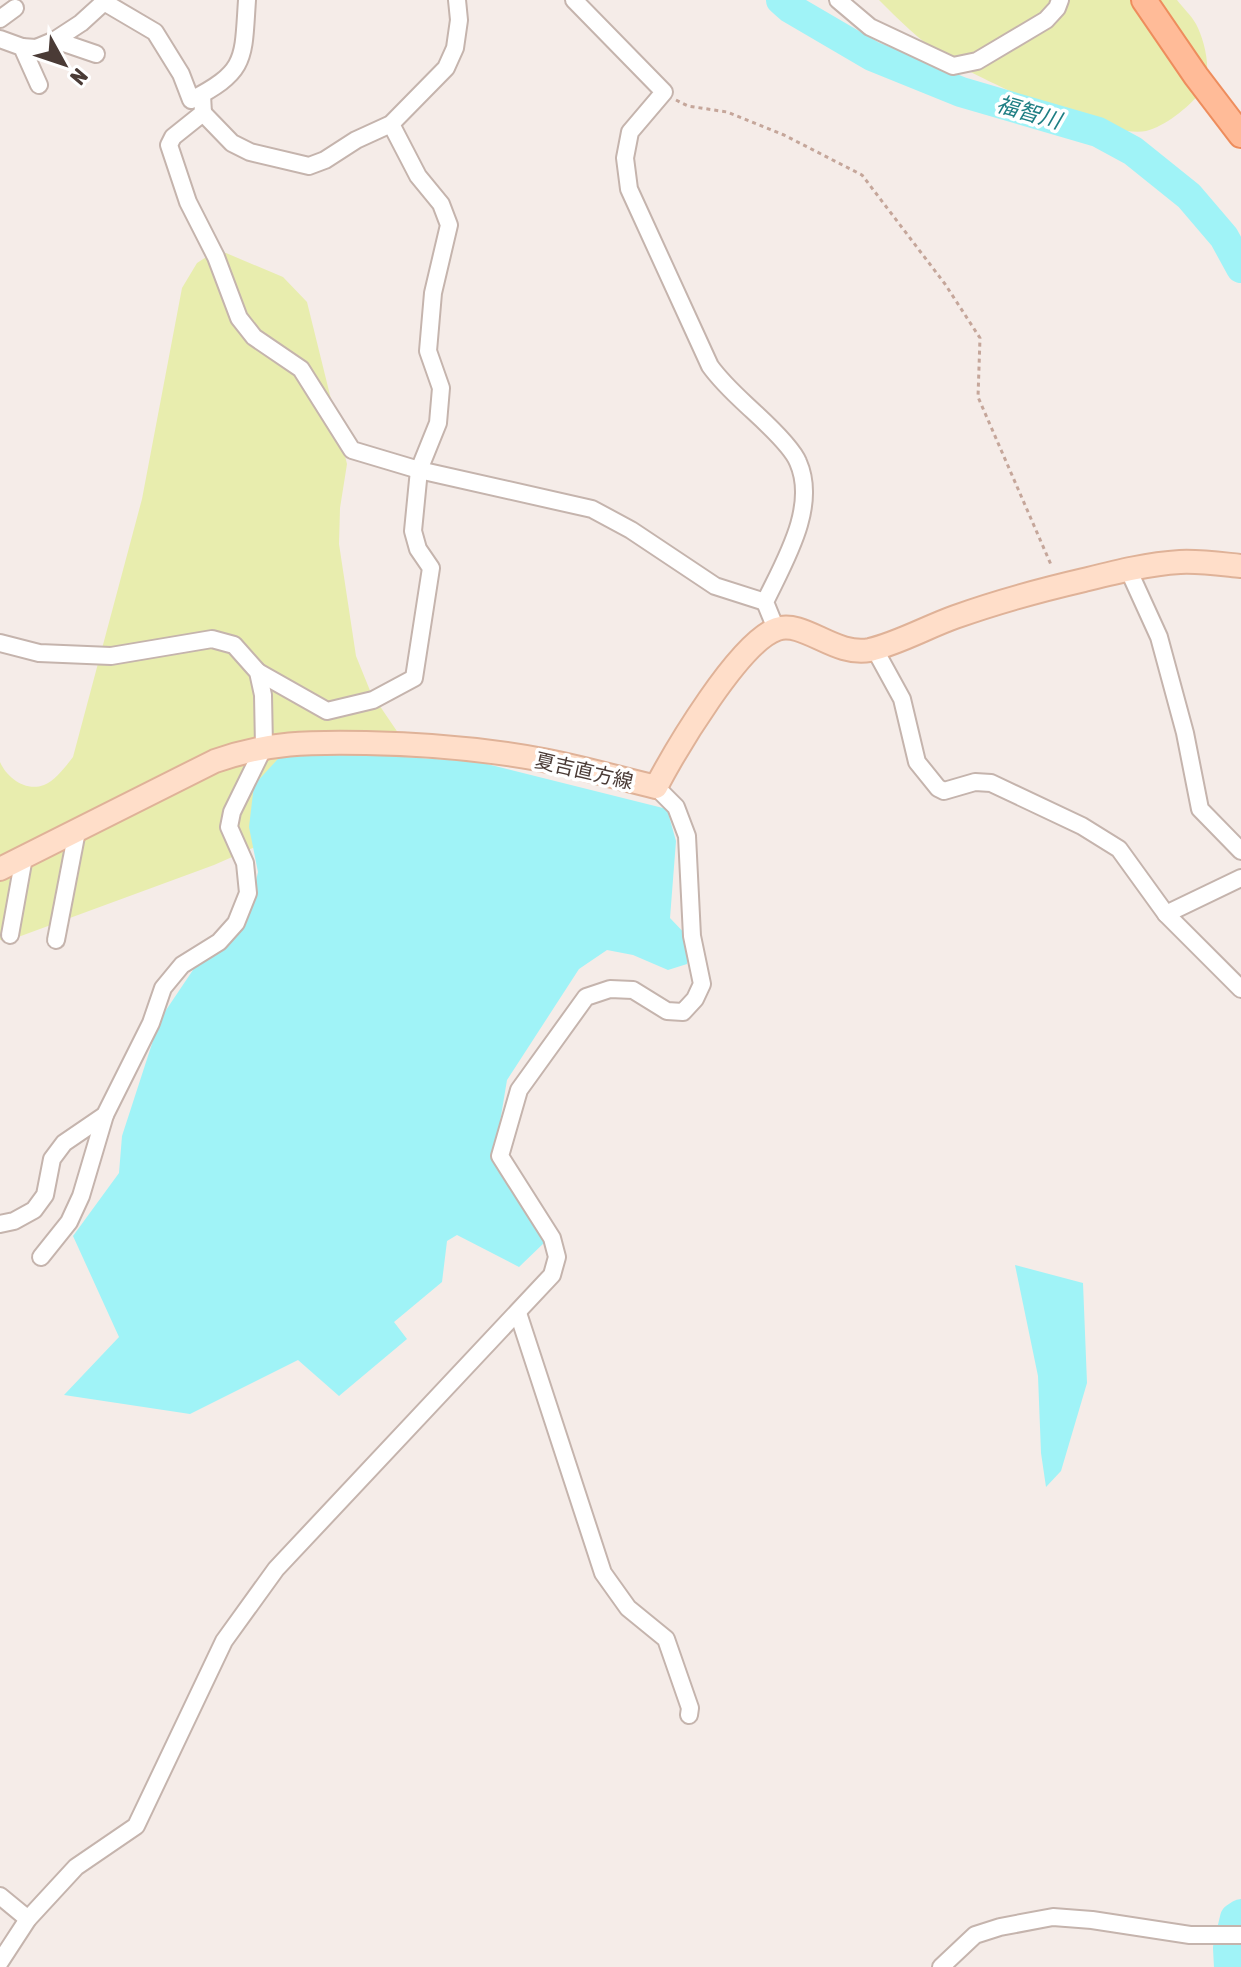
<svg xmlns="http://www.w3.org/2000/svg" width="1241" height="1967" font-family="'Asap Condensed','Noto Sans JP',sans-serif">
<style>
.green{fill:#e8edae}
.water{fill:#a0f3f7}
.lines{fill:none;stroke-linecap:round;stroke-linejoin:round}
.river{stroke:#a0f3f7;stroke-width:30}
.minor-casing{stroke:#c5b4ad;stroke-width:20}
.secondary-casing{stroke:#dfb298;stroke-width:26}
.primary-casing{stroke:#ee8d5d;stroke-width:28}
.path{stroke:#c5a69a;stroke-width:3;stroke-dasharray:4 4;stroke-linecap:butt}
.minor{stroke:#fff;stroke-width:16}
.secondary{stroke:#ffdec9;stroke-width:22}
.primary{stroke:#ffbb98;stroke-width:24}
.labels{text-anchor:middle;stroke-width:7;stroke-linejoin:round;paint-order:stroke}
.street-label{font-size:20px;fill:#4a3b36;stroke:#fff}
.water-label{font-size:22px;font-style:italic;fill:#1e7e83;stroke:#fff}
</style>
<rect width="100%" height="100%" fill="#f5ece8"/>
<!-- green -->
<g class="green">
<path d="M879,0H1177C1183,8 1191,15 1196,24C1205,41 1214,77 1200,93C1189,107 1164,127 1146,131C1106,139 978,79 943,56C919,40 899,20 879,0Z"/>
<path d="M214,252L226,253L283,277L307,302L347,464L340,508L339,544L356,656L371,693L407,746L404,762L332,813L214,865L10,940H0V762C7,778 26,792 44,785C56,780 65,767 73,757L142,499L182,288L197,263Z"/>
</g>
<!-- water -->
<g class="water">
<path d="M287,749L479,762L667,809L676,841L670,918L690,939L687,964L668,970L633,955L607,950L579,969L507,1080L494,1158L546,1241L519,1267L457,1235L447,1241L442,1282L394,1322L407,1339L339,1396L298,1360L190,1414L64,1395L119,1337L73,1236L119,1173L122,1136L160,1019L197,964L246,924L258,872L249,827L254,785Z"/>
<path d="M1015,1265L1083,1283L1087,1383L1061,1471L1046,1487L1041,1453L1038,1376Z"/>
</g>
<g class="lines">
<!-- river -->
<g class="river">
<path d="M781,0L790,8L872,56L961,92L1098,132L1133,151L1189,196L1224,237L1241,268"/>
<path d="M1229,1967L1228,1948L1235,1918L1241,1914"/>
</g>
<!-- minor casing -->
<g class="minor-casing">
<g id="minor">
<path d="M574,0L664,92L630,132L625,158L629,189L710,366C723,384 737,396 753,411C765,422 792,447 798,462C818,507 784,562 765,602L776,629"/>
<path d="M838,0L870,27L953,66L977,61L1046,20L1057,8L1060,0"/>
<path d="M0,19L15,8"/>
<path d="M0,39L22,47L39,85"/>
<path d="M55,40L81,23L104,2L155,32L181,74L191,100C247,71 243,60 247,0"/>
<path d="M22,47L36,48L55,40L96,54"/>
<path d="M202,95L203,113L173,137L169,145L188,202L216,257L239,318L254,337L301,369L352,450L419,470L592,509L631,530L715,586L765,602"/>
<path d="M203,113L232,143L250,152L309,166L325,160L356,140L391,124L446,68L455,48L459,20L457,0"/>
<path d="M1128,569L1159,637L1185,733L1200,809L1241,851"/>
<path d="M0,643L39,653L111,656L212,639L234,645L258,672L263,695L264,747L232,812L229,827L245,863L248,893L236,923L219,942L182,965L163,988L151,1023L105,1115L64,1143L52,1159L45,1195L34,1210L14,1221L0,1224"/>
<path d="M874,648L902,699L917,762L938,788L944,791L975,782L991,783L1082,826L1119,849L1166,914"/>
<path d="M258,672L327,711L373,700L414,678L431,568L418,549L413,531L419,470L438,423L441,388L428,351L433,293L449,225L441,204L418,176L391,124"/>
<path d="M1241,878L1166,914L1241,989"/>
<path d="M10,935L24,857"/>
<path d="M56,940L77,831"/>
<path d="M41,1257L69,1222L81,1196L105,1115"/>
<path d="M518,1313L603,1573L628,1608L666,1639L690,1708L689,1715"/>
<path d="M0,1896L28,1919"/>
<path d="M0,1962L28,1919L76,1867L136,1826L224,1641L276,1569L552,1275L557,1257L552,1238L500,1156L519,1090L586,997L610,989L633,990L667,1011L683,1012L695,999L702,984L692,936L687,836L676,807L656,787"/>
<path d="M941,1967L975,1935L1000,1927L1053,1917L1092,1920L1190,1935H1241"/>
</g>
</g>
<!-- secondary casing -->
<g class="secondary-casing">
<path id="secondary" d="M0,869L215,761C270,742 308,742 366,743C425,744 484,749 543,760C581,767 618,778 656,787C675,751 739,642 777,629C804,620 835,657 870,650C899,643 927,627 955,617C997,602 1041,590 1084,580C1116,572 1147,564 1180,562C1200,561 1221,564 1241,566"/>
</g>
<!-- primary casing -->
<g class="primary-casing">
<path id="primary" d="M1144,0L1196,76L1241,135"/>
</g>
<!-- path -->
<path class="path" d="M676,100L688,106L727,112L784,135L862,175L945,284L980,338L978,397L1052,567"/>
<!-- minor -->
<use href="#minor" class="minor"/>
<!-- secondary -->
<use href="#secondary" class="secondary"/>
<!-- primary -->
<use href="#primary" class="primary"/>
</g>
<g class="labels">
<!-- street labels -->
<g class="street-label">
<text transform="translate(584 771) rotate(13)" y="7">夏吉直方線</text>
</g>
<!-- water labels -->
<g class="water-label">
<text transform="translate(1029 112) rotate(16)" y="8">福智川</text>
</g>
</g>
<!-- north arrow -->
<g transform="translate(64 64) rotate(130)" stroke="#ffffff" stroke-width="6" paint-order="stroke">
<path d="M0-6L14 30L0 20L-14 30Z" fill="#4a3b36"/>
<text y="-12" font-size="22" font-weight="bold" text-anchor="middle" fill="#4a3b36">N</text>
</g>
</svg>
